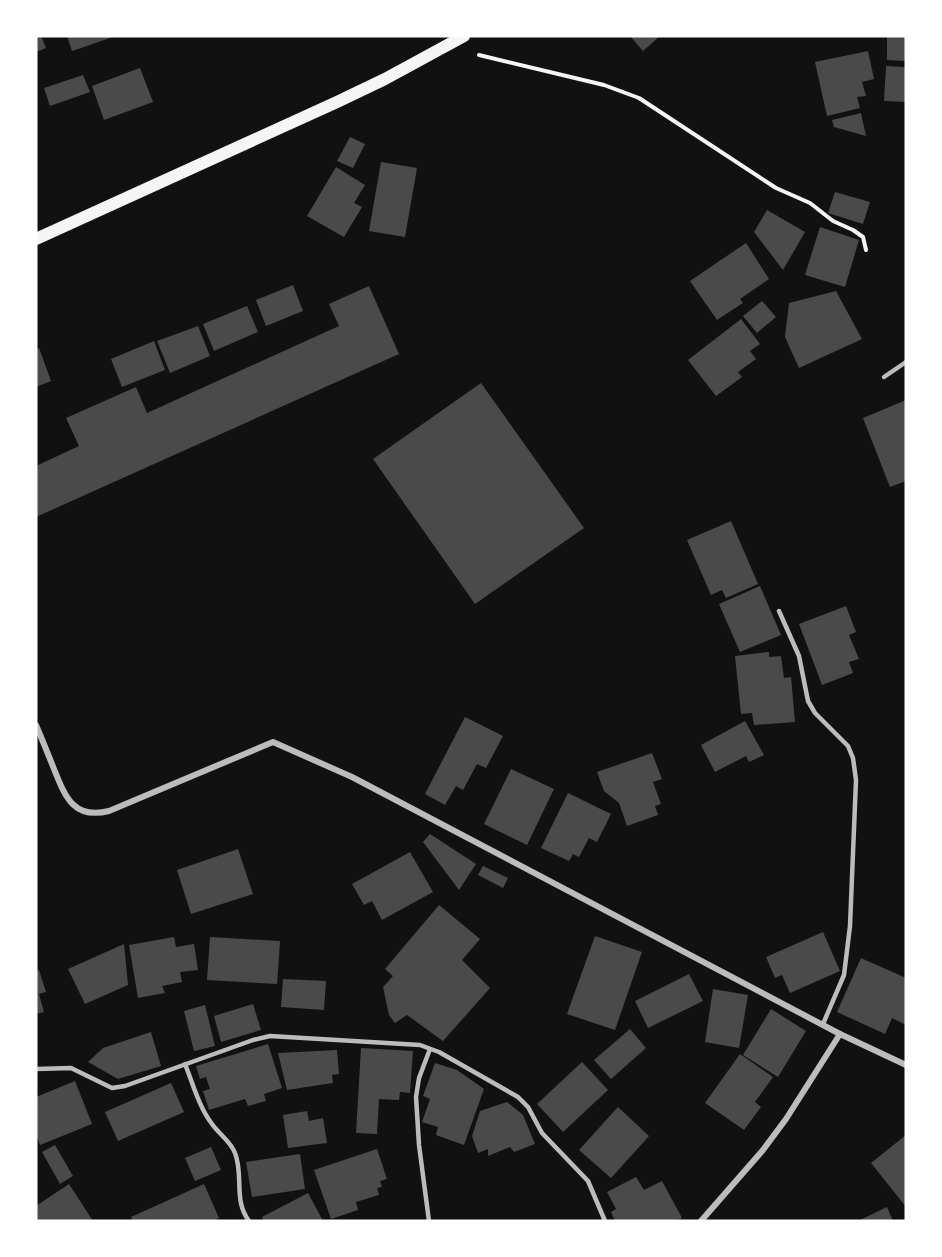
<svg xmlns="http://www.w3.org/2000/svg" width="942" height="1257" font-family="'Nunito Sans',sans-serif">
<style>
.building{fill:#4a4a4a}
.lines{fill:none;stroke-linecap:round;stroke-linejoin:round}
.path{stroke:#f5f5f5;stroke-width:4}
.service{stroke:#bcbcbc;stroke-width:4.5}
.minor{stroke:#bcbcbc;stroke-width:6}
.secondary{stroke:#f5f5f5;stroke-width:12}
</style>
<rect width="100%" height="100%" fill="#111"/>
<!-- building -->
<g class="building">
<path d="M36,36H41L46,48L36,52Z"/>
<path d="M67,36H116L72,51Z"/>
<path d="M630,36H660L643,51Z"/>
<path d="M887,36H905V61L887,60Z"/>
<path d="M868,51L874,79L862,82L866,96L857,97L860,108L827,116L815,62Z"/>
<path d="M886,66L905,67L906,102L884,101Z"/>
<path d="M140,68L153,102L104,120L92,86Z"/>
<path d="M83,75L90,92L50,106L44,88Z"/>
<path d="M861,113L866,136L834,127L832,120Z"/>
<path d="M350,137L365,144L353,168L337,161Z"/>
<path d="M381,162L417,168L405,237L369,231Z"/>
<path d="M336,167L365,185L354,203L362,207L344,237L307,216Z"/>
<path d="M835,192L870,202L863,224L828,213Z"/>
<path d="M767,210L805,232L783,270L754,232Z"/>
<path d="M820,227L859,240L845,287L805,275Z"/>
<path d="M746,243L769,279L740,299L743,303L717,320L690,281Z"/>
<path d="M293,285L303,311L266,326L256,300Z"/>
<path d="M369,286L399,354L36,517V466L79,446L66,418L136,387L147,413L339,326L329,304Z"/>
<path d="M836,291L862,339L799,368L785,337L789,303Z"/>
<path d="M762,301L776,317L757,333L743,316Z"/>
<path d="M247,306L258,332L214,351L203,324Z"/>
<path d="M741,319L760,344L750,351L756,359L738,372L742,377L716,396L688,360Z"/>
<path d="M198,326L210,356L170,373L157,341Z"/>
<path d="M154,341L165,370L122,387L111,359Z"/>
<path d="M39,348L51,381L36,387V349Z"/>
<path d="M481,383L584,528L475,604L373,459Z"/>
<path d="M906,400V481L890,487L863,418Z"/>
<path d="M731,521L758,584L726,598L722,590L711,595L687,540Z"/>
<path d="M760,586L781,635L740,652L719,604Z"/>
<path d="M846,606L856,632L849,635L859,659L849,662L853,673L822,685L799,624Z"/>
<path d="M769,652V657L781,656L784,678L791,677L795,722L754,725L752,713L741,714L735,656Z"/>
<path d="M465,717L503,736L486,768L477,764L463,790L456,786L445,805L425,794Z"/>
<path d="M745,721L764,755L749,762L746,756L715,772L701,745Z"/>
<path d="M652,753L662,779L653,782L661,804L655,806L658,815L627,826L619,803L604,791L597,772Z"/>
<path d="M511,769L554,789L527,845L484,824Z"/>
<path d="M568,793L611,814L597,842L589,838L579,857L573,854L569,861L541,848Z"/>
<path d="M430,834L476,864L459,890L423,842Z"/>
<path d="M238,849L253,894L191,914L177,870Z"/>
<path d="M410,852L433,892L382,920L372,901L364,905L352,884Z"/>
<path d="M483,866L508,878L503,888L478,875Z"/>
<path d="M439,905L480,939L462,960L490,988L443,1041L407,1015L395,1023L389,1015L383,987L393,976L385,969Z"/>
<path d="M823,932L840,971L790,993L782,975L775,978L766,957Z"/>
<path d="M595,936L642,952L615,1030L567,1014Z"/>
<path d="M174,937L176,947L194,944L198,970L180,972L182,982L162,986L165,993L138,998L129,945Z"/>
<path d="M210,937L280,941L277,984L207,980Z"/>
<path d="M124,944L128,985L85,1004L68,969Z"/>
<path d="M861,958L906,978V1025L892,1018L885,1034L837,1012Z"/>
<path d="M39,970L46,992L39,994L44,1012L36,1014V971Z"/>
<path d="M689,974L703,1001L648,1028L635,1001Z"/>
<path d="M283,979L326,981L324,1010L281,1007Z"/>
<path d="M713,989L748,995L739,1048L705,1042Z"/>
<path d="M253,1004L261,1030L221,1042L214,1016Z"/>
<path d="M205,1005L215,1046L194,1051L184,1011Z"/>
<path d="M771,1009L806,1031L778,1077L743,1055Z"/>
<path d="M630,1029L646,1048L611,1079L594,1060Z"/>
<path d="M151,1032L161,1066L118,1079L88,1062L103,1048Z"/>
<path d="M268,1044L282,1088L264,1094L266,1101L248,1106L245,1099L209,1110L203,1091L210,1089L206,1077L200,1079L196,1066Z"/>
<path d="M361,1048L413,1051L410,1093L400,1092L399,1100L379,1099L377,1134L356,1133Z"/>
<path d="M337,1050L339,1074L332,1075L333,1083L287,1090L278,1053Z"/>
<path d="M740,1054L773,1077L755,1102L761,1107L744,1130L705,1103Z"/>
<path d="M582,1062L608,1090L563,1132L537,1104Z"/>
<path d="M435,1063L457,1070L484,1089L464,1145L436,1135L438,1127L422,1122L430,1099L423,1096Z"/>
<path d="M75,1081L92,1124L40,1145L36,1134V1097Z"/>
<path d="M171,1083L184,1112L118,1141L105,1112Z"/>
<path d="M507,1102L523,1115L535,1144L514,1152L510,1147L488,1156V1149L478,1153L472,1136L480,1111Z"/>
<path d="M618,1107L649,1136L611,1178L579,1150Z"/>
<path d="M307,1111L309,1121L323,1118L327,1143L288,1148L283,1115Z"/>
<path d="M906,1135V1207L871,1163Z"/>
<path d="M55,1145L73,1176L60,1184L42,1152Z"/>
<path d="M211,1147L221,1170L195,1181L185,1158Z"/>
<path d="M377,1149L387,1179L380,1181L382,1187L377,1188L379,1195L356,1202L358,1210L331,1219L314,1170Z"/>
<path d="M300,1154L305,1189L252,1197L246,1162Z"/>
<path d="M636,1177L644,1190L662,1181L682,1218L676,1221H615L611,1212L616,1209L607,1192Z"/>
<path d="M69,1184L93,1221H36V1206Z"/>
<path d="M204,1184L219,1218L212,1221H133L131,1217Z"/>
<path d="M308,1193L323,1221H264L262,1217Z"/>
<path d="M887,1207L893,1221H858Z"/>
</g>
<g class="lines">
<!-- path -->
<path class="path" d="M479,55L604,85L639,98L776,188L810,203L833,221L853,230L863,237L866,250"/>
<!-- service -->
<g class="service">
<path d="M884,377L906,362"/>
<path d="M779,611L799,656L808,701L815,713L848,746L853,758L856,780L850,926L844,975L823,1024"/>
<path d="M185,1064C193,1084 199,1107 212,1124C219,1134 231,1142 235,1153C244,1176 233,1200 249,1221"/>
<path d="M36,1069L71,1068L112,1088L125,1086L253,1040L270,1036L420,1045L439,1052L518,1097L528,1107L542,1133L588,1181L605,1221"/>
<path d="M429,1221L419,1145L416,1097L419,1078L430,1049"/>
</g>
<!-- minor -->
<g class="minor">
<path d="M36,725C42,739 48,754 54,769C65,796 73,820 109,811L273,742L352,777L840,1034"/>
<path d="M701,1221L763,1150L786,1119L840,1034L906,1065"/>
</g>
<!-- secondary -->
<path class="secondary" d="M36,239L337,102L385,79L464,36"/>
</g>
<!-- border -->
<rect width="942" height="1257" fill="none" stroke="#ffffff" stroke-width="75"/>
</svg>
